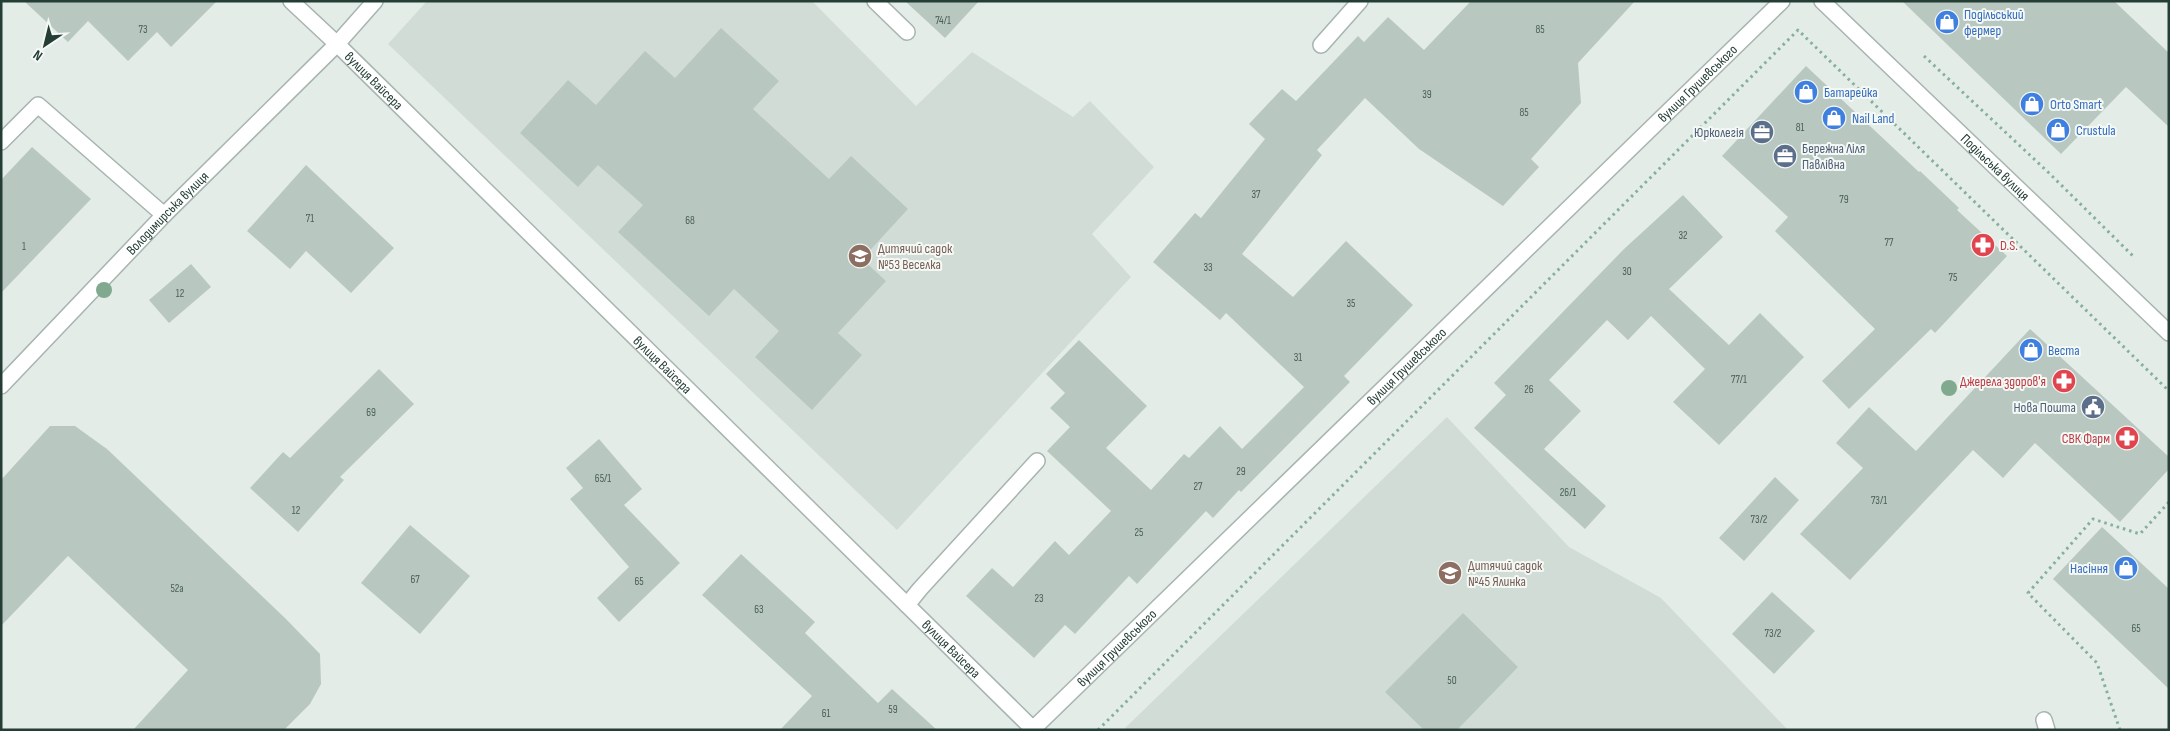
<svg xmlns="http://www.w3.org/2000/svg" width="2170" height="731" font-family="'Sofia Sans Condensed',sans-serif">
<style>
.built{fill:#d2dcd7}
.building{fill:#b9c7c1}
.lines{fill:none;stroke-linecap:round;stroke-linejoin:round}
.minor-casing{stroke:#a7b4af;stroke-width:18}
.path{stroke:#85af9f;stroke-width:3;stroke-dasharray:2.5 4;stroke-linecap:butt}
.minor{stroke:#fff;stroke-width:15}
.tree{fill:#81a98f}
.labels{text-anchor:middle;stroke-width:4;stroke-linejoin:round;paint-order:stroke}
.number-label{font-size:11px;fill:#496058}
.shop-label{font-size:14px;fill:#366cbe;stroke:#f4f9f6;text-anchor:start}
.street-label{font-size:14px;fill:#243d35;stroke:#f4f9f6}
.service-label{font-size:14px;fill:#4e5e75;stroke:#f4f9f6;text-anchor:end}
.health-label{font-size:14px;fill:#be3a42;stroke:#f4f9f6;text-anchor:end}
.education-label{font-size:14px;fill:#785e54;stroke:#f4f9f6;text-anchor:start}
</style>
<rect width="100%" height="100%" fill="#e4ece8"/>
<!-- built -->
<g class="built">
<path d="M427,1H812L916,106L972,52L1073,117L1090,101L1154,167L1092,234L1131,277L897,530L388,44Z"/>
<path d="M1447,417L1569,547L1661,598L1788,730H1127L1125,728Z"/>
</g>
<!-- building -->
<g class="building">
<path d="M24,1H217L171,47L157,32L128,61L88,21L68,42Z"/>
<path d="M905,1H979L945,38Z"/>
<path d="M1471,1H1635L1578,63L1581,103L1531,159L1539,167L1503,206L1419,149L1365,98L1317,150L1322,155L1242,254L1293,297L1346,241L1413,305L1344,376L1350,382L1241,492L1239,490L1213,518L1206,511L1137,584L1129,576L1075,634L1065,625L1034,658L966,596L992,568L1013,587L1055,541L1069,555L1111,511L1047,451L1070,427L1050,408L1065,393L1046,374L1079,340L1147,406L1106,448L1151,490L1184,454L1189,458L1220,426L1242,449L1304,387L1226,313L1220,320L1153,262L1195,213L1201,218L1265,139L1249,124L1282,89L1296,101L1358,36L1364,42L1388,17L1424,50Z"/>
<path d="M1902,1H2114L2169,53V127L2126,87L2061,154Z"/>
<path d="M721,28L779,81L753,109L829,179L851,156L908,209L862,259L886,281L838,333L862,355L812,410L755,357L779,331L734,289L709,316L618,232L643,205L598,165L578,187L520,133L568,80L596,105L645,51L675,78Z"/>
<path d="M1806,66L1919,172L1920,171L1959,208L1957,210L2007,256L1935,333L1931,329L1849,409L1822,381L1875,329L1775,231L1788,217L1722,156Z"/>
<path d="M32,147L91,199L1,293V180Z"/>
<path d="M306,165L394,248L351,293L306,251L290,269L247,231Z"/>
<path d="M1683,195L1723,237L1669,289L1729,345L1760,313L1804,357L1719,445L1673,402L1705,369L1651,316L1628,340L1607,320L1549,380L1581,411L1544,449L1606,506L1585,529L1474,428L1506,395L1494,383L1624,249Z"/>
<path d="M191,264L211,287L169,323L149,300Z"/>
<path d="M2030,329L2169,457V469L2120,522L2035,443L2003,478L1973,450L1850,580L1800,534L1863,468L1836,443L1869,407L1916,451Z"/>
<path d="M379,369L414,404L340,477L344,480L298,532L250,488L283,452L290,458Z"/>
<path d="M50,426H75L107,449L286,619L320,654L321,684L310,704L284,730H133L188,670L68,556L1,626V480Z"/>
<path d="M599,439L642,489L624,505L680,563L619,622L597,598L629,567L570,499L583,488L566,468Z"/>
<path d="M1775,477L1799,500L1744,561L1719,538Z"/>
<path d="M410,525L470,576L420,634L361,583Z"/>
<path d="M2102,527L2169,589V689L2053,579Z"/>
<path d="M741,554L815,622L805,633L878,703L892,689L937,730H780L812,696L702,595Z"/>
<path d="M1772,592L1815,631L1774,674L1732,634Z"/>
<path d="M1463,613L1518,667L1457,730H1424L1385,692Z"/>
</g>
<g class="lines">
<!-- minor casing -->
<g class="minor-casing">
<g id="minor">
<path id="s1" d="M291,1L337,44L1034,730"/>
<path d="M875,1L907,32"/>
<path id="s2" d="M1822,1L2169,333"/>
<path d="M1321,45L1360,1"/>
<path d="M1,142L38,105L164,215"/>
<path id="s3" d="M1,386L164,215L337,44L375,1"/>
<path d="M907,605L920,589L1037,461"/>
<path d="M2044,720L2047,730"/>
<path id="s4" d="M1032,730L1782,1"/>
</g>
</g>
<!-- path -->
<g class="path">
<path d="M1924,56L2049,173L2135,258"/>
<path d="M1098,730L1798,30L2169,391"/>
<path d="M2120,730L2097,663L2028,593L2093,519L2140,534L2169,502"/>
</g>
<!-- minor -->
<use href="#minor" class="minor"/>
</g>
<!-- trees -->
<g class="tree">
<circle cx="104" cy="290" r="8"/>
<circle cx="1949" cy="388" r="8"/>
</g>
<!-- icons -->
<defs>
<g id="shop-disc" transform="scale(1.25)"><circle r="9.5" fill="#3f7fe0" stroke="#f4f9f6"/><path d="M-5-2.5h2.3a2.7 3.5 0 0 1 5.4 0H5L5.5 6h-11ZM-1.5-2.5h3a1.5 2.3 0 0 0-3 0Z" fill="#fff"/></g>
<g id="office-disc" transform="scale(1.25)"><circle r="9.5" fill="#5c6f8a" stroke="#f4f9f6"/><path d="M-6-3h4V-5.5h4V-3h4V5H-6ZM-1-4.5V-3h2v-1.5ZM-6 0V1H6V0Z" fill="#fff"/></g>
<g id="pharmacy-disc" transform="scale(1.25)"><circle r="9.5" fill="#e0444e" stroke="#f4f9f6"/><path d="M-2-6h4v4h4v4h-4v4h-4v-4h-4v-4h4Z" fill="#fff"/></g>
<g id="school-disc" transform="scale(1.25)"><circle r="9.5" fill="#8d6e63" stroke="#f4f9f6"/><path d="M0-5L7-2L0 1L-7-2ZM-4 1L0 2.5L4 1V4Q0 6-4 4Z" fill="#fff"/></g>
<g id="civic-disc" transform="scale(1.25)"><circle r="9.5" fill="#5c6f8a" stroke="#f4f9f6"/><path d="M-.6-6.5H3V-4.5H.6V-3L4-1V1h2V6H-6V1h2V-1L-.6-3ZM-1.2 2.5V6h2.4V2.5Z" fill="#fff"/></g>
</defs>
<g fill-rule="evenodd">
<use href="#shop-disc" x="1947" y="22"/>
<use href="#shop-disc" x="1806" y="92"/>
<use href="#shop-disc" x="2032" y="104"/>
<use href="#shop-disc" x="1834" y="118"/>
<use href="#shop-disc" x="2058" y="130"/>
<use href="#office-disc" x="1762" y="132"/>
<use href="#office-disc" x="1785" y="156"/>
<use href="#pharmacy-disc" x="1983" y="245"/>
<use href="#school-disc" x="860" y="256"/>
<use href="#shop-disc" x="2031" y="350"/>
<use href="#pharmacy-disc" x="2064" y="381"/>
<use href="#civic-disc" x="2093" y="407"/>
<use href="#pharmacy-disc" x="2127" y="438"/>
<use href="#shop-disc" x="2126" y="568"/>
<use href="#school-disc" x="1450" y="573"/>
</g>
<g class="labels">
<!-- number labels -->
<g class="number-label">
<text x="943" y="24">74/1</text>
<text x="143" y="33">73</text>
<text x="1540" y="33">85</text>
<text x="1427" y="98">39</text>
<text x="1524" y="116">85</text>
<text x="1800" y="131">81</text>
<text x="1256" y="198">37</text>
<text x="1844" y="203">79</text>
<text x="310" y="222">71</text>
<text x="690" y="224">68</text>
<text x="1683" y="239">32</text>
<text x="1889" y="246">77</text>
<text x="24" y="250">1</text>
<text x="1208" y="271">33</text>
<text x="1627" y="275">30</text>
<text x="1953" y="281">75</text>
<text x="180" y="297">12</text>
<text x="1351" y="307">35</text>
<text x="1298" y="361">31</text>
<text x="1739" y="383">77/1</text>
<text x="1529" y="393">26</text>
<text x="371" y="416">69</text>
<text x="1241" y="475">29</text>
<text x="603" y="482">65/1</text>
<text x="1198" y="490">27</text>
<text x="1568" y="496">26/1</text>
<text x="1879" y="504">73/1</text>
<text x="296" y="514">12</text>
<text x="1759" y="523">73/2</text>
<text x="1139" y="536">25</text>
<text x="415" y="583">67</text>
<text x="639" y="585">65</text>
<text x="177" y="592">52а</text>
<text x="1039" y="602">23</text>
<text x="759" y="613">63</text>
<text x="2136" y="632">65</text>
<text x="1773" y="637">73/2</text>
<text x="1452" y="684">50</text>
<text x="893" y="713">59</text>
<text x="826" y="717">61</text>
</g>
<!-- shop labels -->
<g class="shop-label">
<text x="1964" y="19">Подільський<tspan x="1964" dy="16">фермер</tspan></text>
<text x="1824" y="97">Батарейка</text>
<text x="2050" y="109">Orto Smart</text>
<text x="1852" y="123">Nail Land</text>
<text x="2076" y="135">Crustula</text>
<text x="2048" y="355">Веста</text>
<text x="2108" y="573" text-anchor="end">Насіння</text>
</g>
<!-- street labels -->
<g class="street-label">
<text dy="5" stroke="none"><textPath href="#s1" startOffset="115">вулиця Вайсера</textPath></text>
<text dy="5" stroke="none"><textPath href="#s4" startOffset="928">вулиця Грушевського</textPath></text>
<text dy="5" stroke="none"><textPath href="#s2" startOffset="240">Подільська вулиця</textPath></text>
<text dy="5" stroke="none"><textPath href="#s3" startOffset="240">Володимирська вулиця</textPath></text>
<text dy="5" stroke="none"><textPath href="#s1" startOffset="520">вулиця Вайсера</textPath></text>
<text dy="5" stroke="none"><textPath href="#s4" startOffset="522">вулиця Грушевського</textPath></text>
<text dy="5" stroke="none"><textPath href="#s4" startOffset="118">вулиця Грушевського</textPath></text>
<text dy="5" stroke="none"><textPath href="#s1" startOffset="925">вулиця Вайсера</textPath></text>
</g>
<!-- service labels -->
<g class="service-label">
<text x="1744" y="137">Юрколегія</text>
<text x="1802" y="153" text-anchor="start">Бережна Ліля<tspan x="1802" dy="16">Павлівна</tspan></text>
<text x="2076" y="412">Нова Пошта</text>
</g>
<!-- health labels -->
<g class="health-label">
<text x="2000" y="250" text-anchor="start">D.S.</text>
<text x="2046" y="386">Джерела здоров'я</text>
<text x="2110" y="443">СВК Фарм</text>
</g>
<!-- education labels -->
<g class="education-label">
<text x="878" y="253">Дитячий садок<tspan x="878" dy="16">№53 Веселка</tspan></text>
<text x="1468" y="570">Дитячий садок<tspan x="1468" dy="16">№45 Ялинка</tspan></text>
</g>
</g>
<!-- border -->
<rect width="2170" height="731" fill="none" stroke="#243d35" stroke-width="5"/>
<!-- north arrow -->
<g transform="translate(45 45) rotate(215)" stroke="#f4f9f6" stroke-width="4" paint-order="stroke">
<path d="M0-4L9 19L0 12L-9 19Z" fill="#243d35"/>
<text y="-8" font-size="14" font-weight="bold" text-anchor="middle" fill="#243d35">N</text>
</g>
</svg>
